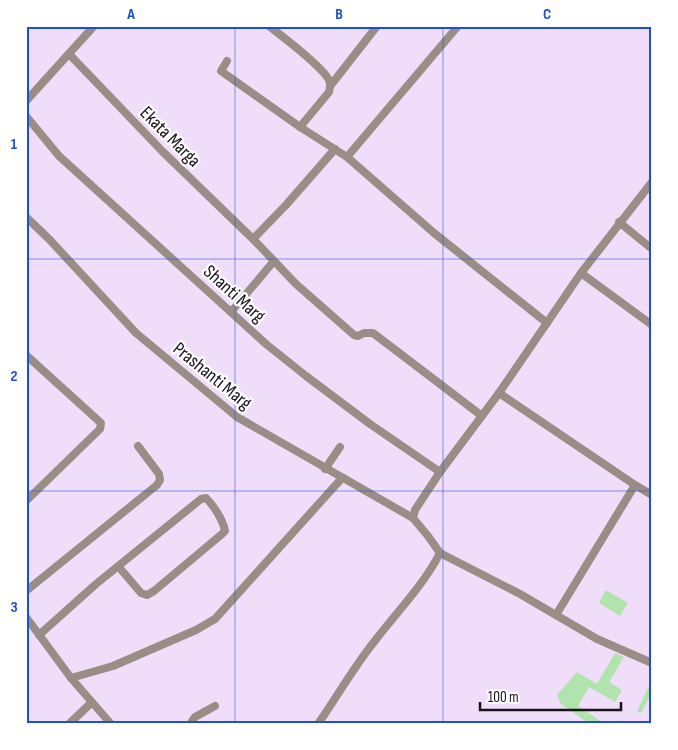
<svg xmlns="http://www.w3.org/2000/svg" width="678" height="750" font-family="'Sofia Sans Condensed',sans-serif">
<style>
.green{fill:#b1e4ac}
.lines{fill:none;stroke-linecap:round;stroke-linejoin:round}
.street{stroke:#9a8d86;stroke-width:8}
.grid{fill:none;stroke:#1d4ed8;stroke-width:1;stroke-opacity:0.55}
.labels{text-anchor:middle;stroke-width:4.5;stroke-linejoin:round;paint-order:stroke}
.street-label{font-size:19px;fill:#19131c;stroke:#fff}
.neatline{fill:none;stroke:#1d4ed8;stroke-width:2}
.grid-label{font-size:16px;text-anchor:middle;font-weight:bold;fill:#1d4ed8}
</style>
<rect width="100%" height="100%" fill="#f0ddf9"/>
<!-- green -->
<g class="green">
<path d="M606,590L628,603L620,616L599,603Z"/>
<path d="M615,653L624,657L609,682L622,690L615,702L589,687L578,706L605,724H590L561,704L557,695L577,672L597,684Z"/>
<path d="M652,680V693L641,713L637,711Z"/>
</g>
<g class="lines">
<!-- street -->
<g class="street">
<path d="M269,26C283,37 322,66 329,80C331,85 330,87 329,92L300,127L347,157L434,233L547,323"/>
<path d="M69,54L163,152L253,239L296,284L354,335L358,336L364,333H373L482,416"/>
<path d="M227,61L221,71L300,127"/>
<path d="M331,85L377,26"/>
<path d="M26,101L94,26"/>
<path d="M26,116L59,156L266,344L306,376L370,424L440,472"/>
<path d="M347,157L458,26"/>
<path d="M26,217L49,239L136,333L237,417L413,518L428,536L440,553L520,594L597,639L652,663"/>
<path d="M619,222L652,249"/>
<path d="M253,239L286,205L335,149"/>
<path d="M581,273L652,325"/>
<path d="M231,312L274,261"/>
<path d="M26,355L101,423L100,429L26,501"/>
<path d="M499,393L635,485L556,615"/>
<path d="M325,469L340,447"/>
<path d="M635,485L652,495"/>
<path d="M413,518L415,510L440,472L499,393L581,273L652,182"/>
<path d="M26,591L157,485L160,480L159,474L138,446"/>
<path d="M26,617L71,678L111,724"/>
<path d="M39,635L96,584L201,499L206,498C214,506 223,520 225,531L222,534L154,591L147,595L141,593L118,566"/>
<path d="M71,678L113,666L196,630L215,619L342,478"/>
<path d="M69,724L91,703"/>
<path d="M190,724L195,717L215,706"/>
<path d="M318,724C337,697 353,668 374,642C396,613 423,586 440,553"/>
</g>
</g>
<!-- grid -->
<path class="grid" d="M235,26V724M443,26V724M26,259H652M26,491H652"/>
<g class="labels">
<!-- street labels -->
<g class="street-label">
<text transform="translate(171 136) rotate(45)" y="7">Ekata Marga</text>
<text transform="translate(235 293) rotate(42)" y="7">Shanti Marg</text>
<text transform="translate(213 375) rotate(39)" y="7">Prashanti Marg</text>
</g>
</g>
<!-- border -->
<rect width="678" height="750" fill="none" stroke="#ffffff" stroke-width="55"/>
<!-- scale -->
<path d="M480 702v8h141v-8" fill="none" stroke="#19131c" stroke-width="2.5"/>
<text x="488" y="702" font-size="15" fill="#19131c" stroke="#ffffff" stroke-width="4" paint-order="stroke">100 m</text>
<rect x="28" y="28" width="622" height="694" class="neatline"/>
<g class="grid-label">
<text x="131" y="19">A</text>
<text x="339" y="19">B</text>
<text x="547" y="19">C</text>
<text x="14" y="149">1</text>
<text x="14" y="381">2</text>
<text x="14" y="612">3</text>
</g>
</svg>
